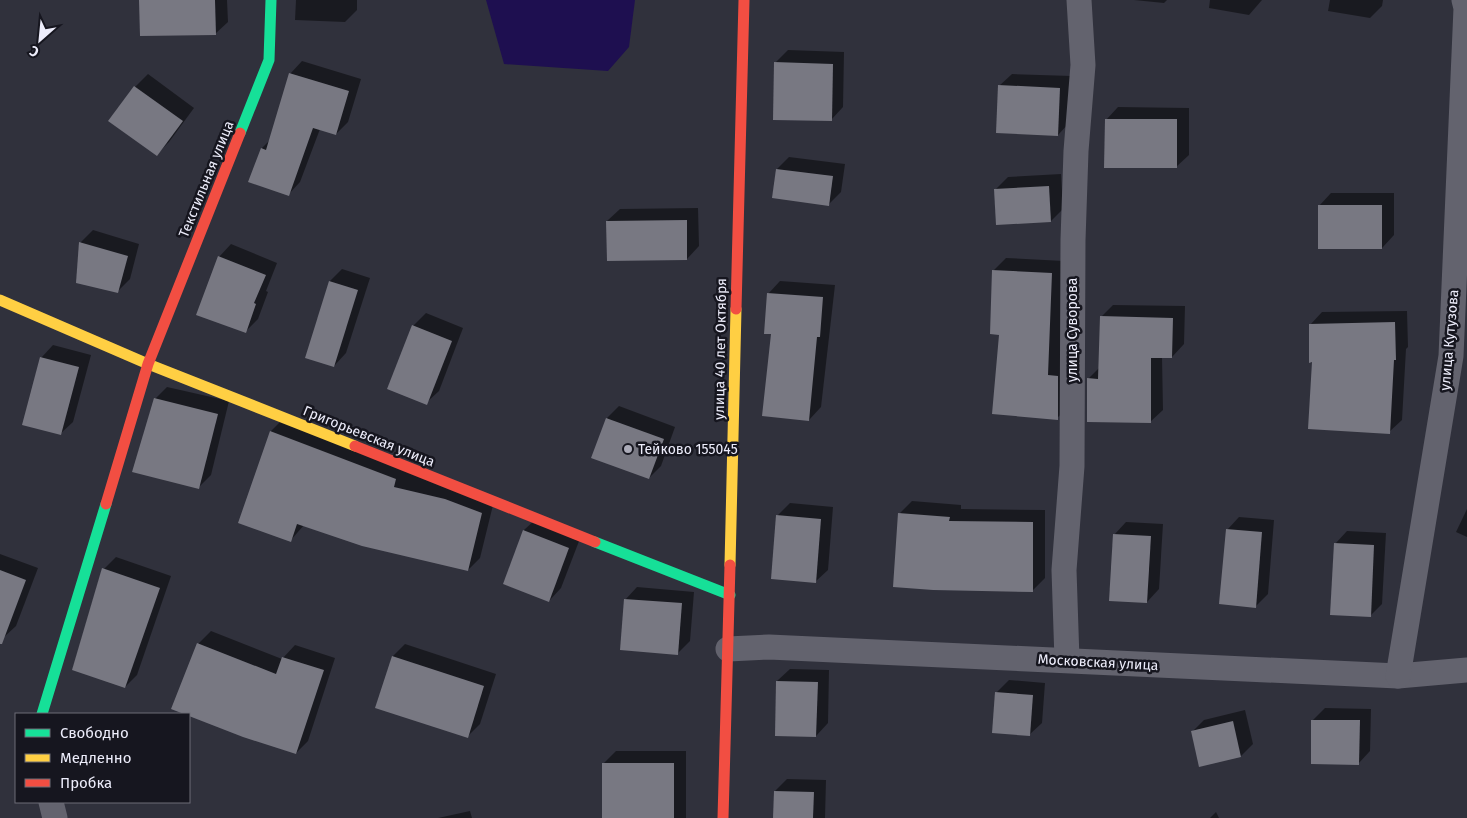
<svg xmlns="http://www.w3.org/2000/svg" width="1467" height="818" font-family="'Fira Sans',sans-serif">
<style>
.water{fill:#1e0f50}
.shadow{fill:#0007}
.building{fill:#787882}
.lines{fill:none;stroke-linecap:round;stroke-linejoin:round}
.street{stroke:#63636e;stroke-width:25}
.fast{stroke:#16e098;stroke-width:11}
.slow{stroke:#ffcf43;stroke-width:11}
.jam{stroke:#f24e42;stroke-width:11}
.poi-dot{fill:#ababb8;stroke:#16161f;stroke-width:2}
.labels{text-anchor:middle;stroke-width:5;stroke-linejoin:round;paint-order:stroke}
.street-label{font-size:14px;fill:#ededfb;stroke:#16161f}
.poi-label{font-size:14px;fill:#ededfb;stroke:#16161f;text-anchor:start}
</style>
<rect width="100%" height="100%" fill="#30313c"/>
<!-- water -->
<path class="water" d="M486,0H635L629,47L608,71L504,64Z"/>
<!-- shadow -->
<g class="shadow">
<path d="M140,0H227L228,22L215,34Z"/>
<path d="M296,0H357V10L345,22L295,20Z"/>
<path d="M1134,0H1167L1164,3Z"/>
<path d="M1210,0H1262L1249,15L1209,8Z"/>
<path d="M1330,0H1383L1382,6L1370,18L1328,11Z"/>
<path d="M788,50L844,52L843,107L831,120L775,63Z"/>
<path d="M302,61L361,79L348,122L336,134L320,129L300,182L288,195L262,148L270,140L290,74Z"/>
<path d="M148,74L194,108L169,142L157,154L110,121L135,87Z"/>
<path d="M1012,74L1072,76L1070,122L1058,135L999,86Z"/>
<path d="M1118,107L1189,108V155L1176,167L1106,120Z"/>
<path d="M789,157L845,164L841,192L829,204L777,169Z"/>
<path d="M1061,174L1063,209L1051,221L996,189L1008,177Z"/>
<path d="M1331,193H1394V235L1382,248L1319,206Z"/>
<path d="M698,208L699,246L687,259L607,221L620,209Z"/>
<path d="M93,230L139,244L130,279L118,291L77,282L81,242Z"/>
<path d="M231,244L277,263L266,291L268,292L258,319L246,331L219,257Z"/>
<path d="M1006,258L1064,261L1060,363L1070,364V406L1057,418L993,271Z"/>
<path d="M342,269L370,278L346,353L334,366L330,281Z"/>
<path d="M780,281L835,285L821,407L809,420L768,294Z"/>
<path d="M1113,305L1185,306L1184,344L1172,357H1162L1163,410L1150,422L1088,379L1100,367L1101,317Z"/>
<path d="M1407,311L1408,347L1406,349L1402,420L1389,432L1313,361L1310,325L1322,312Z"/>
<path d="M426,313L463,328L439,391L426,403L413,326Z"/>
<path d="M53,345L91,355L73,422L60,434L41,358Z"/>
<path d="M167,387L229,401L211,475L199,487L155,399Z"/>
<path d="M619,406L675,427L661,466L649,478L607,418Z"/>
<path d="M283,419L494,501L480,558L468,570L304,525L291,540L240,523L271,431Z"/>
<path d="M912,501L961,505V509L1045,510V578L1033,590L900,513Z"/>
<path d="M790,503L833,507L828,570L815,582L777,516Z"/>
<path d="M1467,509V537L1456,532Z"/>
<path d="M1239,517L1274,520L1268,594L1256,606L1227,530Z"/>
<path d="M537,518L581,536L561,588L549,601L504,584L524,530Z"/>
<path d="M1126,522L1163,524L1159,589L1147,602L1114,535Z"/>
<path d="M1347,531L1386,533L1382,604L1370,616L1335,544Z"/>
<path d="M0,554L38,568L16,626L3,638L0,637Z"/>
<path d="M116,557L171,576L137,675L125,687L104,569Z"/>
<path d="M637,587L694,592L690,641L678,653L625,600Z"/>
<path d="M211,631L282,659L295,645L335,658L308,741L296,753L173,708L199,643Z"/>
<path d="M405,644L496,674L480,724L468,736L377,707L393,656Z"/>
<path d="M790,669L829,670L828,723L816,736L777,681Z"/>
<path d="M1009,680L1045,683L1042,723L1029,735L996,693Z"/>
<path d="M1325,708L1371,709L1370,751L1358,764L1313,720Z"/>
<path d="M1245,710L1253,744L1241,756L1192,732L1204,720Z"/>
<path d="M616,751H686V818H604V763Z"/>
<path d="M787,779L826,780L825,818H774L775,791Z"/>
<path d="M470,811L472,818H438Z"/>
<path d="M1216,812L1219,818H1210Z"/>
</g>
<!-- building -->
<g class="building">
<path d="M139,0H215L216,35L140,36Z"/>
<path d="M774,62L833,64L832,121L773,120Z"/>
<path d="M289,73L349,91L336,135L313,128L289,196L248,182L261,148L266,150Z"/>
<path d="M998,85L1060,88L1058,136L996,133Z"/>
<path d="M134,86L183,121L157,156L108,121Z"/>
<path d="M1105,119H1177V168H1104Z"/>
<path d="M776,169L833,176L829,206L772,198Z"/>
<path d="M1049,186L1051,222L996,225L994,189Z"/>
<rect x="1318" y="205" width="64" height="44"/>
<path d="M687,220V260L607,261L606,221Z"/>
<path d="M79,242L128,256L118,293L76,283Z"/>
<path d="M218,256L266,275L254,303L256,304L246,333L196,315Z"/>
<path d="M992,270L1052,273L1048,375L1058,376V420L992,414L999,335L990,334Z"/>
<path d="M329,281L358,290L334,367L305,358Z"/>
<path d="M767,293L823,297L820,337H817L809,421L762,416L771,334H764Z"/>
<path d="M1100,316L1173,318L1172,358H1151V423L1087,422V378L1098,379Z"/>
<path d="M1395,322L1396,360H1394L1390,434L1308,429L1312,362L1309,363V324Z"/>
<path d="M412,325L452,341L427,405L387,389Z"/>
<path d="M40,357L79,367L61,435L22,425Z"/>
<path d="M154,398L218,414L199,489L132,472Z"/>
<path d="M606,418L664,439L649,479L591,458Z"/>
<path d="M270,431L396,479L394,487L445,499L482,513L468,571L362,546L297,524L291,542L238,523Z"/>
<path d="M898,513L950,517L949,521L1033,522V592L933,590L893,587Z"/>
<path d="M776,515L821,519L816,583L771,579Z"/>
<path d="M1226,529L1262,532L1256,608L1219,604Z"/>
<path d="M523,530L569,548L549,602L503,584Z"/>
<path d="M1113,534L1151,536L1147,603L1109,601Z"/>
<path d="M1334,543L1374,545L1371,617L1330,615Z"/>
<path d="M102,568L160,588L125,688L72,670Z"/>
<path d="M0,570L26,580L2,644H0Z"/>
<path d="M624,599L682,603L678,655L620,650Z"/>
<path d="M197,643L276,674L282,657L324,670L296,754L243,737L171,709Z"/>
<path d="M392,656L484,686L468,738L375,708Z"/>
<path d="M776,681L818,682L816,737L775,736Z"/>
<path d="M995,692L1033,695L1030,736L992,733Z"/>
<path d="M1311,720H1360L1359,765L1311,764Z"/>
<path d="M1233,721L1241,757L1199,767L1191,731Z"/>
<rect x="602" y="763" width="72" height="55"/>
<path d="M774,791L814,792L813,818H773Z"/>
</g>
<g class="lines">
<!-- street -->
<g class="street">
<path d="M728,649L769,647L1398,676L1467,670"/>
<path d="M1067,660L1064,570L1072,466L1073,240L1076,151L1083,65L1079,0"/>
<path d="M1398,676L1451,356L1466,8L1464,0"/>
<path d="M51,802L55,818"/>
</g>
<!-- fast -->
<g class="fast">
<path d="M240,133L269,60L271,0"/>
<path d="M595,542L730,595"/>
<path d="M42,714L106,504"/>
</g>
<!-- slow -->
<g class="slow">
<path d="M0,300L148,364L355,446"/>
<path d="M730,565L736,309"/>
</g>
<!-- jam -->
<g class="jam">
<path d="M736,309L744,0"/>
<path d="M355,446L595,542"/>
<path d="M106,504L148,364L240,133"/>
<path d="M723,818L730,565"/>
</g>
</g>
<!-- markers -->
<circle class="poi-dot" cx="628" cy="449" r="5"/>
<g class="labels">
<!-- street labels -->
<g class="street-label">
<text transform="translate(206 179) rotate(-68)" y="5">Текстильная улица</text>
<text transform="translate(1072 330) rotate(-90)" y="5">улица Суворова</text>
<text transform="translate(1449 340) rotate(-85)" y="5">улица Кутузова</text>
<text transform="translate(720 349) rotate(-89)" y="5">улица 40 лет Октября</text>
<text transform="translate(369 436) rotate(22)" y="5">Григорьевская улица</text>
<text transform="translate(1098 662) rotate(3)" y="5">Московская улица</text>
</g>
<!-- poi labels -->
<g class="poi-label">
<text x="638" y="454">Тейково 155045</text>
</g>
</g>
<!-- legend -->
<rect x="15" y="713" width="175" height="90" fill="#16161f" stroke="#6c6c77"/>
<rect x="25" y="729" width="25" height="8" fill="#16e098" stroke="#6c6c77"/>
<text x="60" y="738" font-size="15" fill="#ededfb">Свободно</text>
<rect x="25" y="754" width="25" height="8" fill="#ffcf43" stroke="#6c6c77"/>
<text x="60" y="763" font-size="15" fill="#ededfb">Медленно</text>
<rect x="25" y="779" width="25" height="8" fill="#f24e42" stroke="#6c6c77"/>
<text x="60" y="788" font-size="15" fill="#ededfb">Пробка</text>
<!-- north arrow -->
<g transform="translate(40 40) rotate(207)" stroke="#16161f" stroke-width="4" paint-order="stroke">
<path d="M0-4L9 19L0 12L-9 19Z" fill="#ededfb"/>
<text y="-8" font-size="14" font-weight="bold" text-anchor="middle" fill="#ededfb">С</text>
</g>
</svg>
